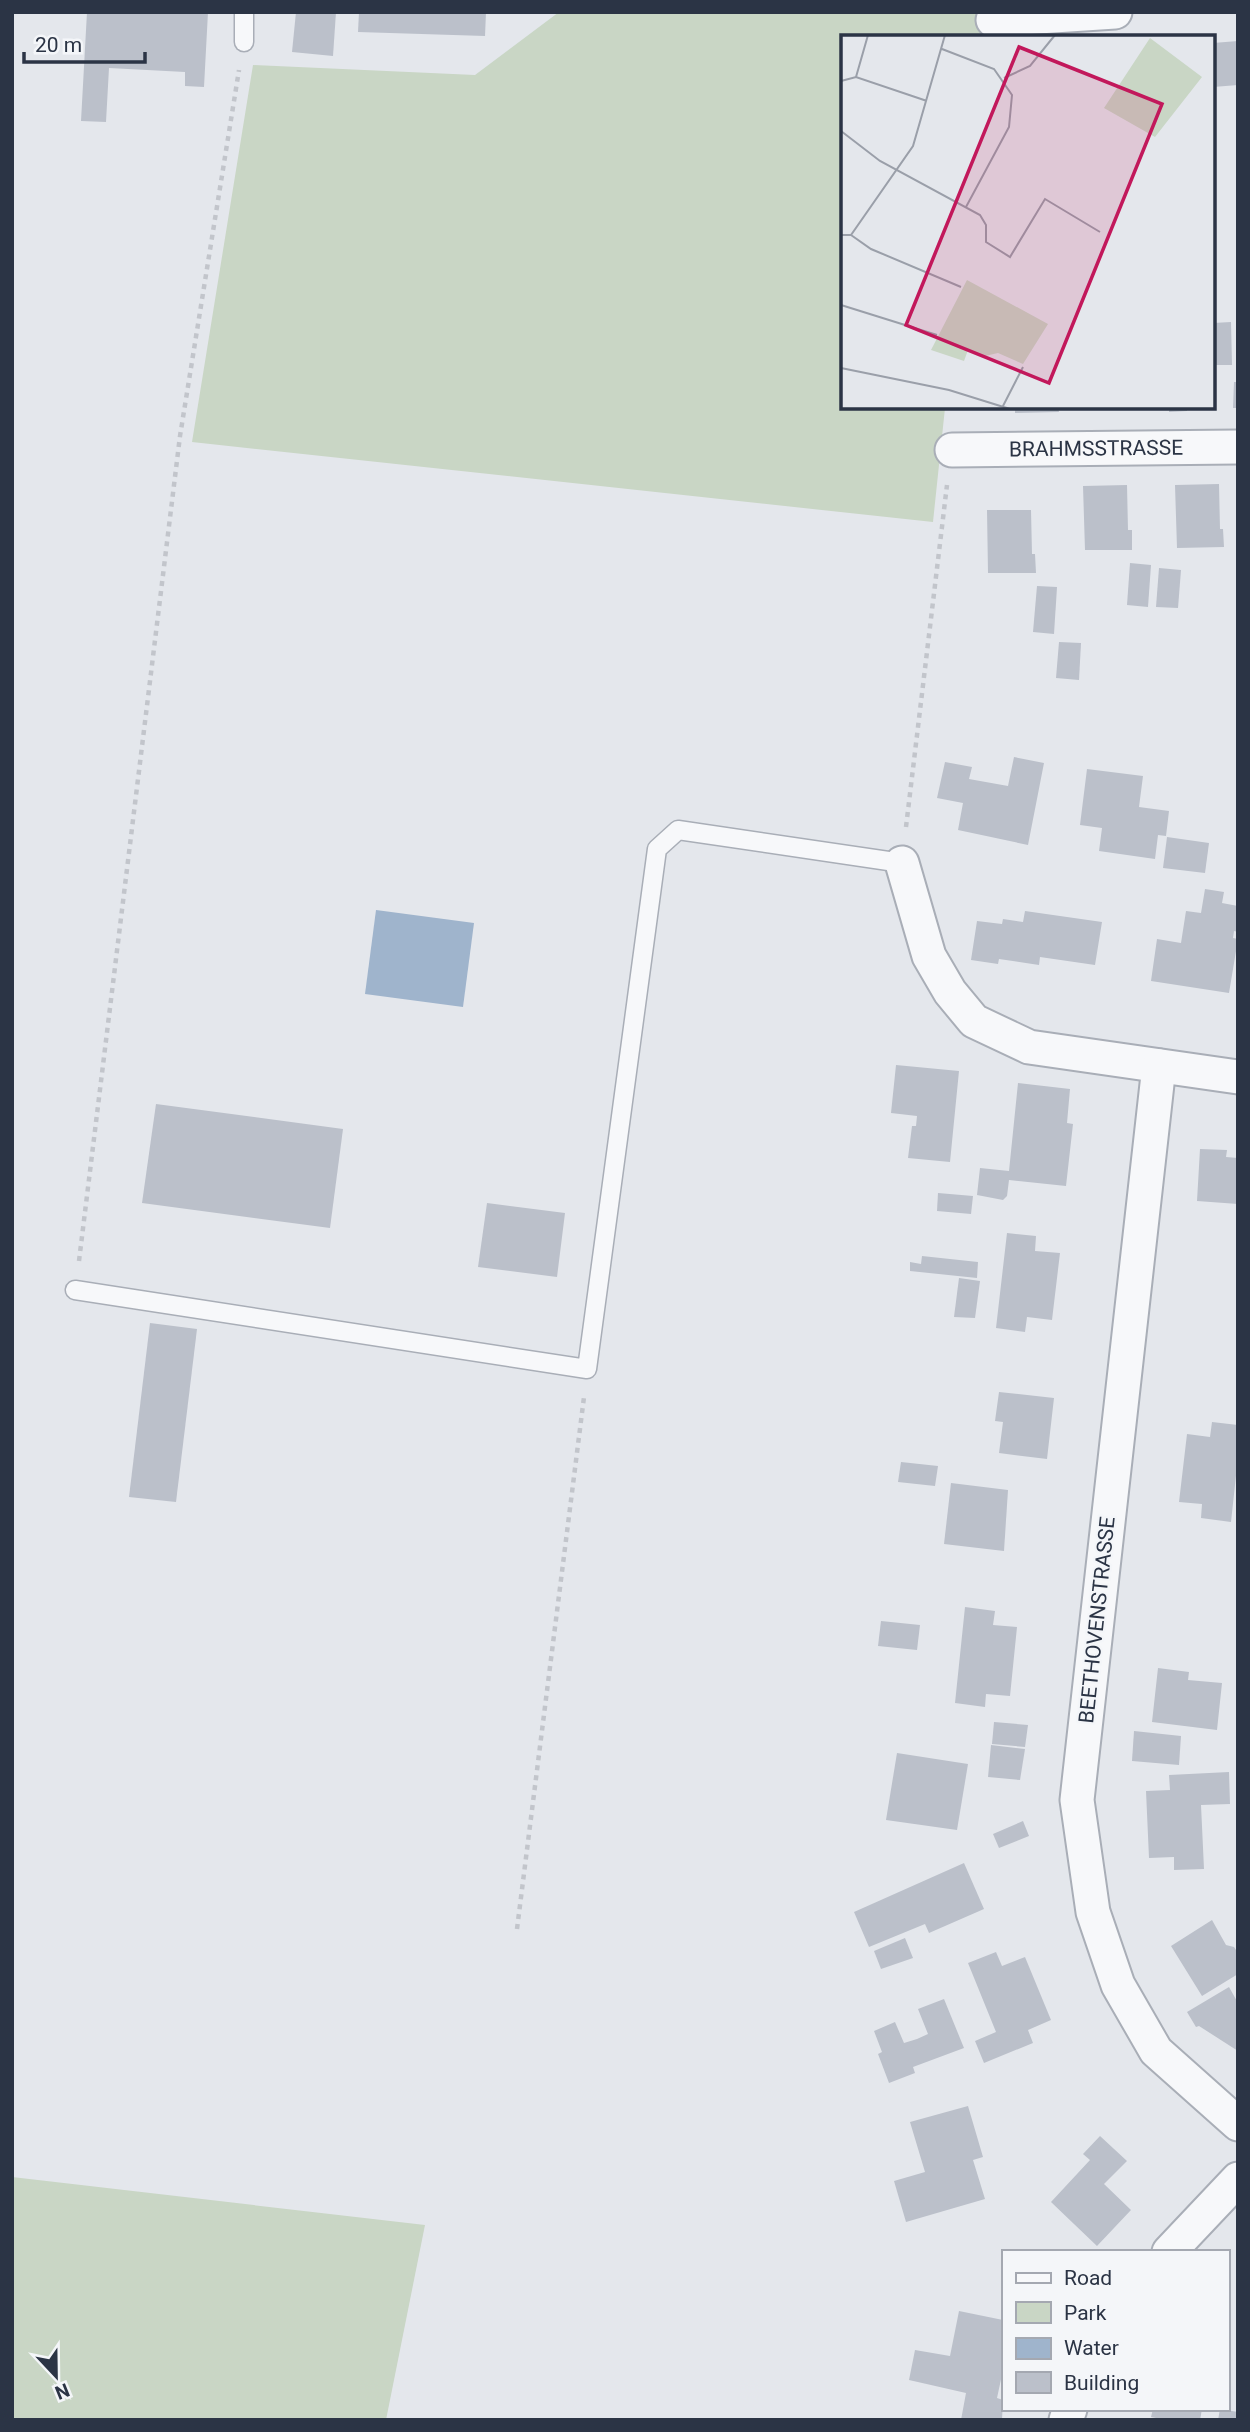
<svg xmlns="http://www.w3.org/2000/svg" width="1250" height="2432" font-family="Roboto,sans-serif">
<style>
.green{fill:#c9d6c5}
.water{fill:#9fb4cc}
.building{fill:#bbc0ca}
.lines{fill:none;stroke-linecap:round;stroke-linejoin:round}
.service-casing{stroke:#a9aeb7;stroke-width:21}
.minor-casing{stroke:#a9aeb7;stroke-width:37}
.path{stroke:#c2c5cb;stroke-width:4.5;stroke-dasharray:5 5;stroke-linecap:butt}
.service{stroke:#f7f8fa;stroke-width:18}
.minor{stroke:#f7f8fa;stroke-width:33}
.labels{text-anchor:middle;stroke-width:5;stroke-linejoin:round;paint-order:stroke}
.street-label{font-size:21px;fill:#2b3445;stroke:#f4f6f9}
.inset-road{fill:none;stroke:#9a9fa9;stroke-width:2}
.view{fill:#c2185b;fill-opacity:0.15;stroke:#c2185b;stroke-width:3.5}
.inset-edge{fill:none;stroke:#2b3445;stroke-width:3.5}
</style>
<rect width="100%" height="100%" fill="#e4e7ec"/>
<!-- green -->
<g class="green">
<path d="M559,12H984L982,37H842V408H945L933,522L192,442L253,65L475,75Z"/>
<path d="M12,2177L425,2225L386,2420H12Z"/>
</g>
<!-- water -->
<path class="water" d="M376,910L474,923L463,1007L365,994Z"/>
<!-- building -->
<g class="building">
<path d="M87,12H208L204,87L185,86V72L109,68L106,122L81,121Z"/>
<path d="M296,12H336L333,56L292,52Z"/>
<path d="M359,12H486L485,36L358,32Z"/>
<path d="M1238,41V85L1213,87V43Z"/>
<path d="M1231,322L1232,365H1213V323Z"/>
<path d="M1234,382H1238V408H1233Z"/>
<path d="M1015,408H1058L1059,412L1015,413Z"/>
<path d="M1169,408H1187V411L1169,412Z"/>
<path d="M1219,484L1220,529H1223L1224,547L1177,548L1175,485Z"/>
<path d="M1127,485L1128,530H1132V550H1085L1083,486Z"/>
<path d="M987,510H1031L1032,554H1035L1036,573H988Z"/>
<path d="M1130,563L1151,565L1148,607L1127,605Z"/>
<path d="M1159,568L1181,570L1178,608L1156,607Z"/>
<path d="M1037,586L1057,587L1054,634L1033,632Z"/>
<path d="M1059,642L1081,643L1079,680L1056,678Z"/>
<path d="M1014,757L1044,763L1028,845L958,830L963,803L937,798L945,762L972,767L969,779L1008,786Z"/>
<path d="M1087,769L1143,776L1139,807L1169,811L1166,836L1158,835L1155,859L1099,851L1102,828L1080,825Z"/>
<path d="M1167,837L1209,843L1205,873L1163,868Z"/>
<path d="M1205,889L1224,892L1222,903L1238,906V932L1234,931L1233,938L1238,939L1229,993L1151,981L1157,939L1181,943L1186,911L1201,913Z"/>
<path d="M1025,911L1102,922L1095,965L1040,957L1039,965L999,959L998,964L971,960L977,921L1002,924L1003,919L1023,922Z"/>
<path d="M896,1065L959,1071L950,1162L908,1158L912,1126H916L917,1116L891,1113Z"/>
<path d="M1018,1083L1070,1089L1067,1123L1073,1124L1066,1186L1009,1180L1007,1196L1003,1200L977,1195L980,1168L1009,1171Z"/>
<path d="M156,1104L343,1129L330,1228L142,1203Z"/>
<path d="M1200,1149L1227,1150L1226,1157L1238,1158V1204L1197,1201Z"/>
<path d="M938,1193L973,1196L971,1214L937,1211Z"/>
<path d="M487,1203L565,1213L557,1277L478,1267Z"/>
<path d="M1007,1233L1036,1236L1035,1251L1060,1253L1052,1320L1027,1317L1025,1332L996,1328Z"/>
<path d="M922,1256L978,1262L977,1278L910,1271V1262L921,1264Z"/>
<path d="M959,1278L980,1281L975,1318L954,1317Z"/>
<path d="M150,1323L197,1329L176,1502L129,1497Z"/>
<path d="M999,1392L1054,1398L1047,1459L999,1453L1003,1422L995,1421Z"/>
<path d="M1212,1422L1238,1425V1457L1231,1522L1201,1518L1202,1504L1179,1502L1187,1434L1210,1437Z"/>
<path d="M901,1462L938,1466L935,1486L898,1482Z"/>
<path d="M951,1483L1008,1490L1004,1551L944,1544Z"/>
<path d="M965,1607L995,1611L993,1625L1017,1627L1010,1696L986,1694L985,1707L955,1703Z"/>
<path d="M881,1621L920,1625L917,1650L878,1646Z"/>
<path d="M1158,1668L1189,1672L1188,1680L1222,1683L1217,1730L1152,1722Z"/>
<path d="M994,1722L1028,1725L1025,1747L992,1744Z"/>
<path d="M1134,1731L1181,1736L1179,1765L1132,1761Z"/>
<path d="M991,1745L1025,1749L1020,1780L988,1777Z"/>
<path d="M897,1753L968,1764L957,1830L886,1820Z"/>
<path d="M1229,1772L1230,1804L1201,1805L1204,1869L1174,1870V1857L1149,1858L1146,1791L1170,1790L1169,1775Z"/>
<path d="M1023,1821L1029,1836L999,1848L993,1834Z"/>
<path d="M964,1863L984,1909L929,1933L925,1924L869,1947L854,1912Z"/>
<path d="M1212,1920L1226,1945L1234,1947L1238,1953V1974L1202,1996L1171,1946Z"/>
<path d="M905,1938L913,1958L881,1969L874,1951Z"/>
<path d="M996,1952L1002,1966L1025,1957L1051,2020L1028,2030L1033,2043L984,2063L975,2041L996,2032L968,1963Z"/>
<path d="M1229,1987L1238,2003V2051L1199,2026L1196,2027L1187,2012Z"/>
<path d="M944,1999L964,2048L913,2067L915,2073L889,2083L878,2054L882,2052L874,2031L895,2022L904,2043L917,2039L928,2034L918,2009Z"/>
<path d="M968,2106L983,2157L973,2160L985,2199L906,2222L894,2181L925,2172L910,2122Z"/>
<path d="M1100,2136L1127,2161L1104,2184L1131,2210L1097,2246L1051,2202L1090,2160L1083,2154Z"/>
<path d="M959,2311L1003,2320V2370L997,2398L1003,2400L1002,2420H961L966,2393L909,2380L915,2350L950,2356Z"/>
<path d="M1153,2409H1202L1200,2420H1166L1151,2417Z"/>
<path d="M1220,2409L1238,2412V2420H1218Z"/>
</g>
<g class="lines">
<!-- service casing -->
<g class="service-casing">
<g id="service">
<path d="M244,42V12"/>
<path d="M75,1290L587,1369L657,849L678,830L902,863"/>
</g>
</g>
<!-- minor casing -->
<g class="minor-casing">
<g id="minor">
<path d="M993,20L1115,12"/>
<path id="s1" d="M952,450L1238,447"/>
<path d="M902,863L929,956L950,992L974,1021L1029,1047L1238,1077"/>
<path d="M1159,1066L1077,1800L1093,1912L1118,1985L1156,2051L1238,2124"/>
<path d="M1169,2252L1238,2179"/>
<path d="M1066,2420L1070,2409"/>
</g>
</g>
<!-- path -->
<g class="path">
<path d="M906,827L947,485"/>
<path d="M79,1261L180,436L239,70"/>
<path d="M517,1929L584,1397"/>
</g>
<!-- service -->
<use href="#service" class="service"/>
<!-- minor -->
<use href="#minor" class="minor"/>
</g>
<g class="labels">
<!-- street labels -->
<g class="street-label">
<text dy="7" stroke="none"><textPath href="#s1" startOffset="144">BRAHMSSTRASSE</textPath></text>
<text transform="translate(1097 1620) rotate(-84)" y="7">BEETHOVENSTRASSE</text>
</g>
</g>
<!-- overview -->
<g transform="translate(841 35)">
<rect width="374" height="374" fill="#e4e7ec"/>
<path d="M309,3L361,42L314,102L263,73ZM126,245L207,289L182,329L157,318L144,321L127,315L123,326L90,315Z" fill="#c9d6c5"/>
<path class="inset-road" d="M101,14L153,34L171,60L168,92L125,172M15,42L27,0M163,43L189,31L214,0M0,46L15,42L86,66M0,96L39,126L139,180L145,190V207L169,222L204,164L259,197M0,200H10L72,111L104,0M10,200L30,214L120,252M0,270L96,300M0,333L108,355L169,374M162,371L182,332"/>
<path class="view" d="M178,12L321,69L208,348L65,290Z"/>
<rect width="374" height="374" class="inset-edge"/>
</g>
<!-- border -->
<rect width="1250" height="2432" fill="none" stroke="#2b3445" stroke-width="28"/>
<!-- legend -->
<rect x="1002" y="2250" width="228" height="161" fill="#f4f6f9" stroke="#a4a8b1" stroke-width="2"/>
<rect x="1016" y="2273" width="35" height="10" fill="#f7f8fa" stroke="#a4a8b1" stroke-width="2"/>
<text x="1064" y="2285" font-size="21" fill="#2b3445">Road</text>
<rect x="1016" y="2302" width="35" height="21" fill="#c9d6c5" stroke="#a4a8b1" stroke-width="2"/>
<text x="1064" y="2320" font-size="21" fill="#2b3445">Park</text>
<rect x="1016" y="2338" width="35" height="21" fill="#9fb4cc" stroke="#a4a8b1" stroke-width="2"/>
<text x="1064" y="2355" font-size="21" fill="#2b3445">Water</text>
<rect x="1016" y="2372" width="35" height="21" fill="#bbc0ca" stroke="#a4a8b1" stroke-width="2"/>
<text x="1064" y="2390" font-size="21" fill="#2b3445">Building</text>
<!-- north arrow -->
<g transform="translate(56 2376) rotate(158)" stroke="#f4f6f9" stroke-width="5" paint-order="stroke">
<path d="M0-5L12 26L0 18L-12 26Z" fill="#2b3445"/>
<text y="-10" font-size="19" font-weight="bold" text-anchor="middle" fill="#2b3445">N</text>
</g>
<!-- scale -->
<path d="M24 52v10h121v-10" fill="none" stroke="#2b3445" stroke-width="3.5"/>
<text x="35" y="52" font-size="21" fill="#2b3445" stroke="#f4f6f9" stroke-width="5" paint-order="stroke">20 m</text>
</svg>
